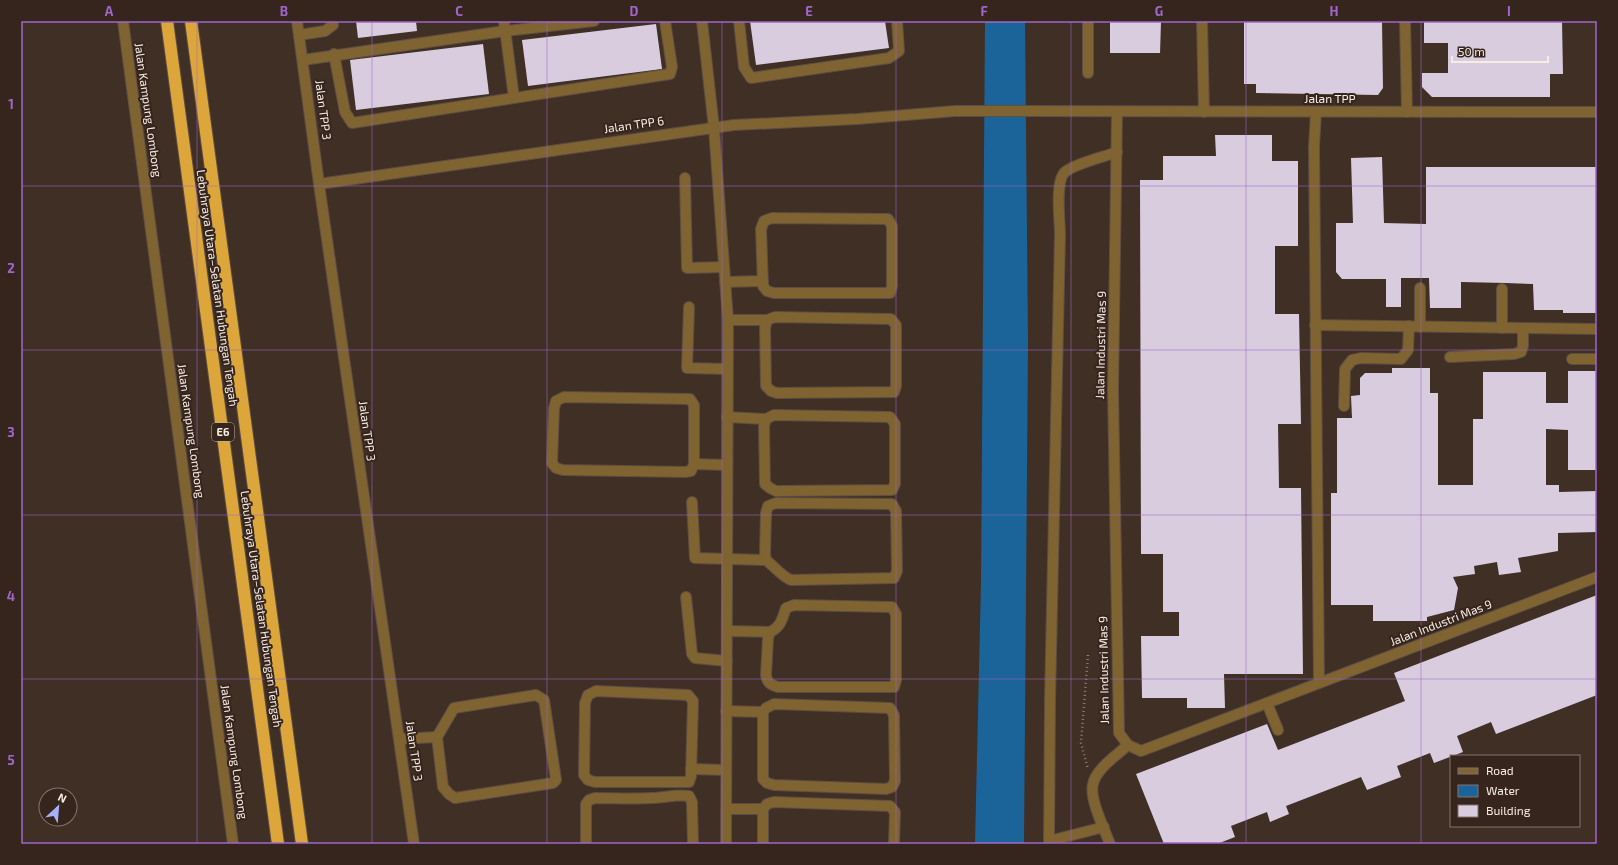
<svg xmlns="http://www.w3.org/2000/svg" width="1618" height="865" font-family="'Exo 2',sans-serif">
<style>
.water{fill:#1b6499}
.building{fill:#d9ccdf}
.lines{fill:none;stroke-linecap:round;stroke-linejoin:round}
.minor-casing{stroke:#5d4d44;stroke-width:12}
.highway-casing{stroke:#5d4d44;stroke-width:14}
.path{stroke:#8b7c74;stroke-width:2.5;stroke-dasharray:1 3;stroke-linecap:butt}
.minor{stroke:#7f6331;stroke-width:10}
.highway{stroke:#dda63b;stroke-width:12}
.grid{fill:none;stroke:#a066cb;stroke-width:1;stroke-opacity:0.55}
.labels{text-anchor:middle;stroke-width:4;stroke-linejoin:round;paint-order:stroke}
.shield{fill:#35251c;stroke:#beb1a9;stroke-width:1}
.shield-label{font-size:11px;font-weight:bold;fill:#f8ede6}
.street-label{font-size:12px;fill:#f8ede6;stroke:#35251c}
.neatline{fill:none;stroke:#a066cb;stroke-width:1.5}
.grid-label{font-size:13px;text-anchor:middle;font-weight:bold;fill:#a066cb}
</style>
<rect width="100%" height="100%" fill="#402f25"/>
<!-- water -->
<path class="water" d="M985,21H1025L1028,342L1024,844H975L981,582Z"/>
<!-- building -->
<g class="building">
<path d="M356,21H416L417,31L358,38Z"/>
<path d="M750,21H885L889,48L756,65Z"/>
<path d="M1110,21H1161L1160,53H1110Z"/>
<path d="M1244,21H1382L1383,88L1378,95L1256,93V84H1244Z"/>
<path d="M1424,21H1562L1563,74H1550V97H1432L1422,87V73H1448V43H1424Z"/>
<path d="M656,24L662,69L528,86L522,40Z"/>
<path d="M483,44L489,94L356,110L350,60Z"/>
<path d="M1215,135H1272V161H1298V246H1275V314H1299L1301,424H1278L1279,488H1301L1303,674H1224L1225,708H1187V698H1142L1141,636H1179V612H1163V554H1141L1140,180H1163V156H1216Z"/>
<path d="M1382,157L1384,223L1426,224V167H1597V313H1563V310H1534L1533,284L1506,283L1461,282V308H1430L1429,278H1401V307H1386V279H1342L1336,272V223H1353L1351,158Z"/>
<path d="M1392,368H1430V393H1438V485H1473V419H1483V372H1546V403H1568V371H1597V470H1568V430L1546,429V485H1559V492L1597,491V532L1558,533V551L1518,558L1521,572L1499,575L1497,562L1474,566L1475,574L1453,577L1458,588L1454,610L1427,617V621H1373V605H1331V493H1337V418H1352L1351,396L1360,395V378L1365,373H1392Z"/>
<path d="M1597,595V695L1496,734L1491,722L1457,736L1463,752L1434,763L1430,753L1397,766L1401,777L1367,790L1361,777L1286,806L1289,814L1270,822L1267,812L1231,826L1235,837L1217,844H1164L1136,774L1267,724L1278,750L1405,701L1394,673Z"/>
</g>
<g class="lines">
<!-- minor casing -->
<g class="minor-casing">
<g id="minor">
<path d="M123,21L233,844"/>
<path d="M297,21L319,184L414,844"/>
<path d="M504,21L514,98"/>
<path d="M702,21L714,128L728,320L726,844"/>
<path d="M739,21L744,67L751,78L889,58L899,51L897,21"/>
<path d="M1088,21V73"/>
<path d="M1202,21L1204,112"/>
<path d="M1405,21L1407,112"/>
<path d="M299,35L325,31L333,25L332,21"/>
<path d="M334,54L345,112L352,123L670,74L672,67L665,21"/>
<path d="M303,60L505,31L594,21"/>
<path d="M1117,112L1113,390L1119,733L1128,745L1141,751L1597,577"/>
<path d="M1316,112L1314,147L1319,683"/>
<path d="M685,178L687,268L724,267"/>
<path d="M319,184L734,125L857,119L955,111L1597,112"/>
<path d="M772,218L888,219L892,226V286L890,293H774L767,291L763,286L761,229L764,221Z"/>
<path d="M725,282L763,281"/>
<path d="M1420,288V327"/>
<path d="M1502,289V328"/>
<path d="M689,307L687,368L727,369"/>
<path d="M775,317L891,319L896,325V386L894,392L777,393L771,391L766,386L765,328L767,320Z"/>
<path d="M728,320H767"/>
<path d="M1315,325L1597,329"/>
<path d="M1450,357L1514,354L1521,352L1523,346V328"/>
<path d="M1572,359H1597"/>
<path d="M564,397L690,399L694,405V464L691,471L685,472L563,470L556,468L552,463L554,408L556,401Z"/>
<path d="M1344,406L1345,369L1352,360L1361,358L1401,359L1408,350L1409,326"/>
<path d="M774,415L890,417L895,424V484L892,490L776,491L770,488L765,484L764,426L766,419Z"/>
<path d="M727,417L766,419"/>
<path d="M694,464L727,465"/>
<path d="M692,502L695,558L766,560"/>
<path d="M776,503L892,504L896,511L897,571L894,578L791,580C781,576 774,566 766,560L765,554L766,513L768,506Z"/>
<path d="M686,597L692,654L695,658L727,661"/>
<path d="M794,605L892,607L896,614V680L894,687H778C771,685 767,683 766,675L768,638L770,632C781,627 782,619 786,608Z"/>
<path d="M727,631L770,632"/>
<path d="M596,691L688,695L693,701L691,776L689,782H595L588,780L584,775L585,703L588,695Z"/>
<path d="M536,695L544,700L556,780L553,783L455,798L449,794L443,787L437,737L454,708Z"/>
<path d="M1267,703L1278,730"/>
<path d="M774,704L890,708L894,715L895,781L892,787L886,789L774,785L767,783L763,779V712L766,708Z"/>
<path d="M726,711L763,712"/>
<path d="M399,739L437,737"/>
<path d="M691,769L726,770"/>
<path d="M726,809H763"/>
<path d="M1049,841L1104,827"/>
<path d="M586,844V804L589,800L595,798C613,798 632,799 651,798C664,798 675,794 689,796L692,802L693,844"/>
<path d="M763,844V809L767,804L774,802L890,806L895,812L894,844"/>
<path d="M1049,844L1050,700L1060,235C1060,220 1055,184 1064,173C1073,164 1104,157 1117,152"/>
<path d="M1110,844C1105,830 1089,799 1093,784C1096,769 1117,755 1128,745"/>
</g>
</g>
<!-- highway casing -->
<g class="highway-casing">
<g id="highway">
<path d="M167,21L278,844"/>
<path d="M191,21L302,844"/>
</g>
</g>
<!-- path -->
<path class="path" d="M1088,655L1081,743L1088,769"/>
<!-- minor -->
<use href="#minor" class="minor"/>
<!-- highway -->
<use href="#highway" class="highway"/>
</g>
<!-- grid -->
<path class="grid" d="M197,21V844M372,21V844M547,21V844M722,21V844M896,21V844M1071,21V844M1246,21V844M1421,21V844M21,186H1597M21,350H1597M21,515H1597M21,679H1597"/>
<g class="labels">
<!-- shield labels -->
<rect class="shield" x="212" y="423" width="22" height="18" rx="3"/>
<g class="shield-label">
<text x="223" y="436">E6</text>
</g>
<!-- street labels -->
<g class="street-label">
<text x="1330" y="103">Jalan TPP</text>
<text transform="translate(148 110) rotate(82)" y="4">Jalan Kampung Lombong</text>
<text transform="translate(323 110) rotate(83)" y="4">Jalan TPP 3</text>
<text transform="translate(634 125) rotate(-8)" y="4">Jalan TPP 6</text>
<text transform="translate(217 288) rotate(82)" y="4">Lebuhraya Utara–Selatan Hubungan Tengah</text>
<text transform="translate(1101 345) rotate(-89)" y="4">Jalan Industri Mas 9</text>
<text transform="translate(191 431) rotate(82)" y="4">Jalan Kampung Lombong</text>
<text transform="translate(367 431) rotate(82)" y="4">Jalan TPP 3</text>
<text transform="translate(261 609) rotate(82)" y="4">Lebuhraya Utara–Selatan Hubungan Tengah</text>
<text transform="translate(1441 623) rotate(-21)" y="4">Jalan Industri Mas 9</text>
<text transform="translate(1104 670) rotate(-91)" y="4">Jalan Industri Mas 9</text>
<text transform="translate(414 751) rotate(82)" y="4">Jalan TPP 3</text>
<text transform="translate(234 752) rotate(82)" y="4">Jalan Kampung Lombong</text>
</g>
</g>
<!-- border -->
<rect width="1618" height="865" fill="none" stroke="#35251c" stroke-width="44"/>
<!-- legend -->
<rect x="1450" y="755" width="130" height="72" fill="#35251c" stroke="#83756d"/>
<rect x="1458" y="768" width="20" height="6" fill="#7f6331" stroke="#83756d"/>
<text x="1486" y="775" font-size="12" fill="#f8ede6">Road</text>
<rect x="1458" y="785" width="20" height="12" fill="#1b6499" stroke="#83756d"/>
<text x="1486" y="795" font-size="12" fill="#f8ede6">Water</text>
<rect x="1458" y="805" width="20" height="12" fill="#d9ccdf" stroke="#83756d"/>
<text x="1486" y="815" font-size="12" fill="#f8ede6">Building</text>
<!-- north arrow -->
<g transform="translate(58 807) rotate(26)"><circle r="19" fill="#35251c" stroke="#83756d"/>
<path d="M0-3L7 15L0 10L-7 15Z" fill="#a8b0fc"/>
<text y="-6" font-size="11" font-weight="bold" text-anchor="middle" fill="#f8ede6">N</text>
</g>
<!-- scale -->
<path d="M1452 56v6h96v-6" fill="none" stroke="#f8ede6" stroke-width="2"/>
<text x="1458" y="56" font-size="12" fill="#f8ede6" stroke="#35251c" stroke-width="3" paint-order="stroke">50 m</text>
<rect x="22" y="22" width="1574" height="821" class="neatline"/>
<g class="grid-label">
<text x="109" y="16">A</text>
<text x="284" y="16">B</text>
<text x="459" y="16">C</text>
<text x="634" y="16">D</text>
<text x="809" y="16">E</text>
<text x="984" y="16">F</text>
<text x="1159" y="16">G</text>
<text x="1334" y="16">H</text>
<text x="1509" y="16">I</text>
<text x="11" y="109">1</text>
<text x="11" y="273">2</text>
<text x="11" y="437">3</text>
<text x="11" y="601">4</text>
<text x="11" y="765">5</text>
</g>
</svg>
